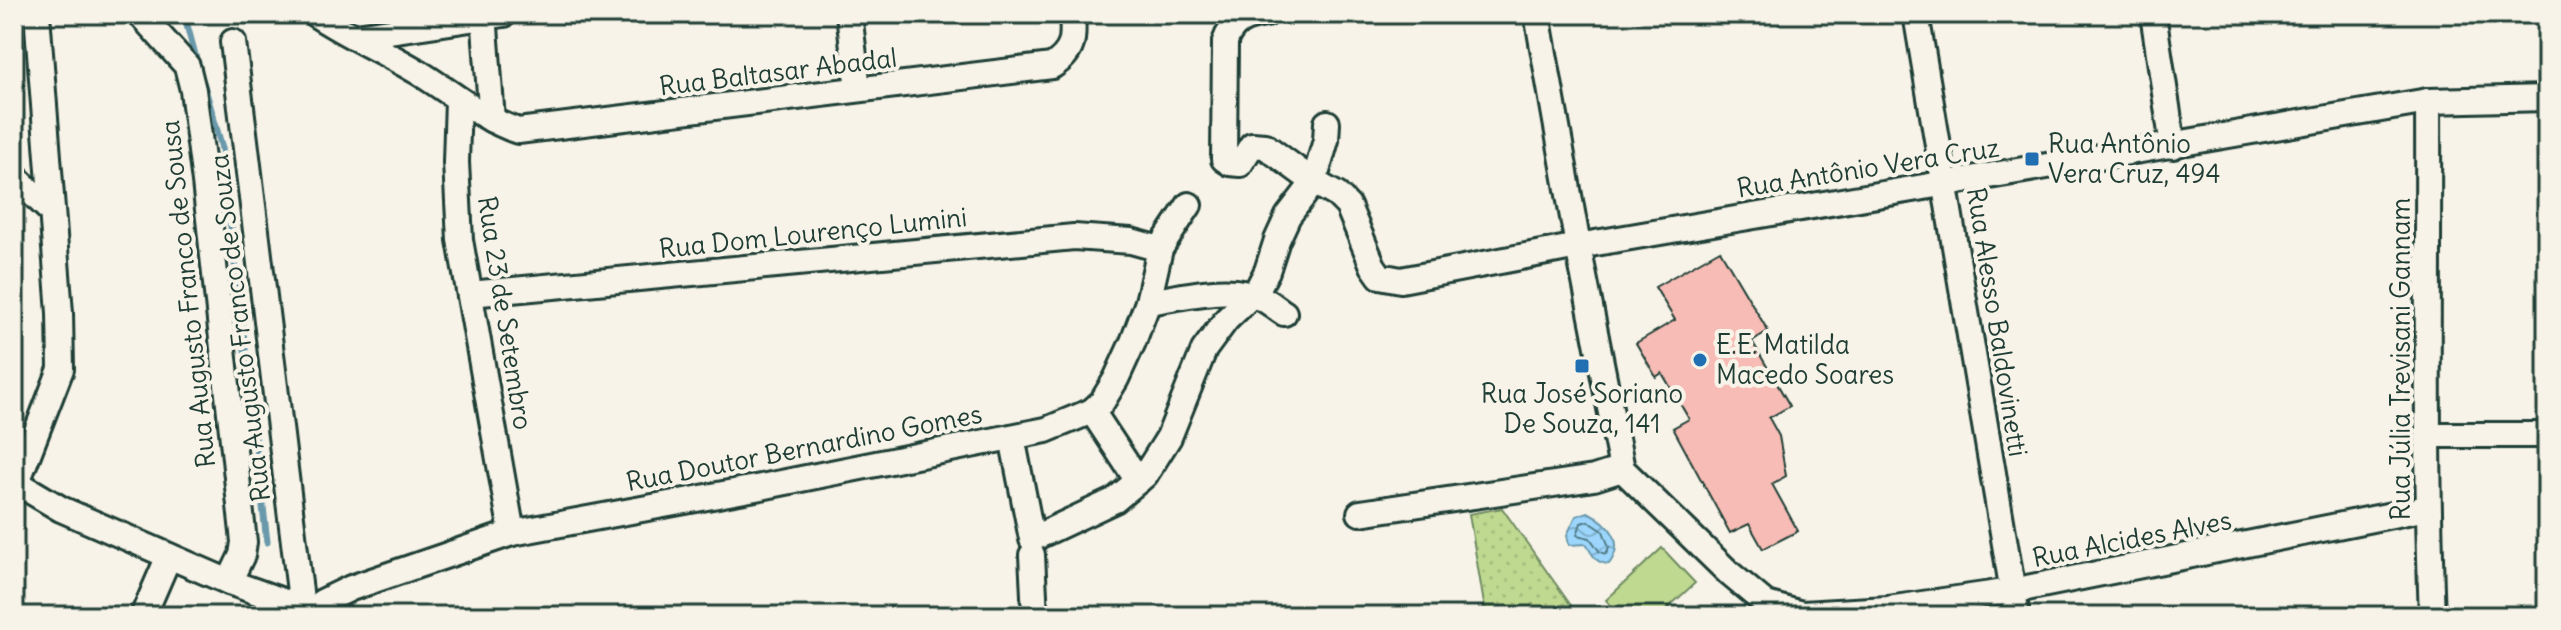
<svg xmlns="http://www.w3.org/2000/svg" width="2561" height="630" font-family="Delius,sans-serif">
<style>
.grass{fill:url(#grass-dots);stroke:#6f8b62;stroke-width:2}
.park{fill:#bfd990;stroke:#6f8b62;stroke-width:2}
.water{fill:url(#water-waves);stroke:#6a99ac;stroke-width:2}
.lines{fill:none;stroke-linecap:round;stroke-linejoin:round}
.shore{stroke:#517a84;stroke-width:2}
.stream{stroke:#6a99ac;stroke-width:7}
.building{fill:#f7bcb5;stroke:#1f3d34;stroke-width:2}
.minor-casing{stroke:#1f3d34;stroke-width:30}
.minor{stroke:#f7f3e8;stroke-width:24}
.poi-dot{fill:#1f6fb2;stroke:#f7f3e8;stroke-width:3}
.labels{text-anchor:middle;stroke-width:8;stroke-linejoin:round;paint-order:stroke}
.street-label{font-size:26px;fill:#1f3d34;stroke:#f7f3e8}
.poi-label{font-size:26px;fill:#1f3d34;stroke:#f7f3e8;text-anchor:start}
</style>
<defs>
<pattern id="grass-dots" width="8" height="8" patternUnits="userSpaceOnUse" patternTransform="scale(2)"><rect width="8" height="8" fill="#bfd990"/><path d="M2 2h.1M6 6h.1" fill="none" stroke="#a4bb7d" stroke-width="1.8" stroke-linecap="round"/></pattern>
<pattern id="water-waves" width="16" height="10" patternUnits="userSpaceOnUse" patternTransform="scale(2)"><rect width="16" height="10" fill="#9cd6fc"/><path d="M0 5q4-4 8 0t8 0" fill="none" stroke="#7fafcd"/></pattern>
</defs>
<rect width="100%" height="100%" fill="#f7f3e8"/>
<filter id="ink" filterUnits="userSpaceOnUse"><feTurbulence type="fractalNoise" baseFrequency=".0125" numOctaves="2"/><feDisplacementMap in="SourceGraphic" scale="16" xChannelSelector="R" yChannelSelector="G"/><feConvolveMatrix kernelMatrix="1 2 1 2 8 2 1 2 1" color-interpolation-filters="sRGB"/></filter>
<g filter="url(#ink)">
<!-- grass -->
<path class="grass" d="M1502,508L1577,614L1578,616H1486L1469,514Z"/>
<!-- park -->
<path class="park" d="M1662,548L1695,583L1659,616H1621L1606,600Z"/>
<!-- water -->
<path class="water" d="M1588,512C1609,523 1626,541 1609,564C1595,563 1593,555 1586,544L1569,545L1567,535L1576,516Z"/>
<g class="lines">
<!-- shore -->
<path class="shore" d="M1588,521L1603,531L1609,547L1606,554L1600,552L1590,538L1577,535L1581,523Z"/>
<!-- stream -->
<g class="stream">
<path d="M184,14L198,66"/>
<path d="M203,82L222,148L267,542"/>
<path d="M269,616V613"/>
</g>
</g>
<!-- building -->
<path class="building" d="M1720,250L1768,331L1752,341L1790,406L1769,418L1779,436L1786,476L1772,484L1798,531L1763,549L1749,524L1730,533L1673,428L1689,419L1662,373L1656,377L1636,343L1675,320L1655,287Z"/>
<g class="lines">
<!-- minor casing -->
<g class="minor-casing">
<g id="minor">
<path d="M140,14L187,66L193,90L205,182L244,542L242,555L229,582"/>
<path d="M315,14C346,35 385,52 418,72C451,92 480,118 518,131L1052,66C1074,52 1074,39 1072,14"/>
<path d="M484,14L492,120"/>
<path d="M849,14L858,89"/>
<path d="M1266,14C1246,17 1232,21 1225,42L1224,159L1230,163L1240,164L1252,145L1265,146L1314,182L1337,195L1348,206L1373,266L1380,276L1401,280L1578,246L2428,101L2547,98"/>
<path d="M1537,14L1578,246L1622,469L1730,574L1766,604L1802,614L1888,609L2012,591L2427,508"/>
<path d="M1916,14L2017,616"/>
<path d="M2153,14L2173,146"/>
<path d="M356,36L504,14"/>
<path d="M233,42L302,608"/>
<path d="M458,100L456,162L460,240L512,533"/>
<path d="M2428,101C2429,273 2425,445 2432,616"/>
<path d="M14,176L51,211"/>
<path d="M470,294L1074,237L1131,241L1160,249"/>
<path d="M1148,302C1183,297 1229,283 1263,299C1270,302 1277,309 1284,313"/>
<path d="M1092,411L1138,481"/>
<path d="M2429,435H2547"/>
<path d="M1012,437L1032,539L1115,500L1145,475L1152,464L1169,437L1204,350L1226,320L1257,290L1267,271L1277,240L1288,216L1314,182L1326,140L1327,123"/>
<path d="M14,481L61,509L229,582L302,608L312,614"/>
<path d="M14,490L61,369L60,313L37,14"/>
<path d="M1360,513L1594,478L1622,469"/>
<path d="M1032,555L1035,616"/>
<path d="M310,613L322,602L351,588L512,533L761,487L1046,430L1092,411L1102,402L1116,379L1133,342L1148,302L1160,249L1189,205"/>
<path d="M143,616L169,556"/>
</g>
</g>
<!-- minor -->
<use href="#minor" class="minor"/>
</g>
</g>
<!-- markers -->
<g class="poi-dot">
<rect x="2024" y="151" width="16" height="16" rx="4"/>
<circle cx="1700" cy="360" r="8"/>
<rect x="1574" y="358" width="16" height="16" rx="4"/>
</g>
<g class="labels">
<!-- street labels -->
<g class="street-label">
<text transform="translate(778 72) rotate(-7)" y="9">Rua Baltasar Abadal</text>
<text transform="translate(1868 168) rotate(-9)" y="9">Rua Antônio Vera Cruz</text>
<text transform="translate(813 233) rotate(-6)" y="9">Rua Dom Lourenço Lumini</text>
<text transform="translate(188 294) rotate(-96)" y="9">Rua Augusto Franco de Sousa</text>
<text transform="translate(505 313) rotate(81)" y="9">Rua 23 de Setembro</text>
<text transform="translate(1997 322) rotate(81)" y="9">Rua Alesso Baldovinetti</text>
<text transform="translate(240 328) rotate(-97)" y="9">Rua Augusto Franco de Souza</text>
<text transform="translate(2401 359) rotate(-90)" y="9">Rua Júlia Trevisani Gannam</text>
<text transform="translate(804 448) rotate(-11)" y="9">Rua Doutor Bernardino Gomes</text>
<text transform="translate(2132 539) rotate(-11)" y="9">Rua Alcides Alves</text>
</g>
<!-- poi labels -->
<g class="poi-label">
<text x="2048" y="153">Rua Antônio<tspan x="2048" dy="30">Vera Cruz, 494</tspan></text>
<text x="1716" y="354">E.E. Matilda<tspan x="1716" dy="30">Macedo Soares</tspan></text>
<text x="1582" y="403" text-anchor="middle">Rua José Soriano<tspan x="1582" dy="30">De Souza, 141</tspan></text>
</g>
</g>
<!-- margin -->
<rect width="2561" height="630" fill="none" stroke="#f7f3e8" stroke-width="48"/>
<rect x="24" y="24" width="2513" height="582" fill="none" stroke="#1f3d34" stroke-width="3" filter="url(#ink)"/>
</svg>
